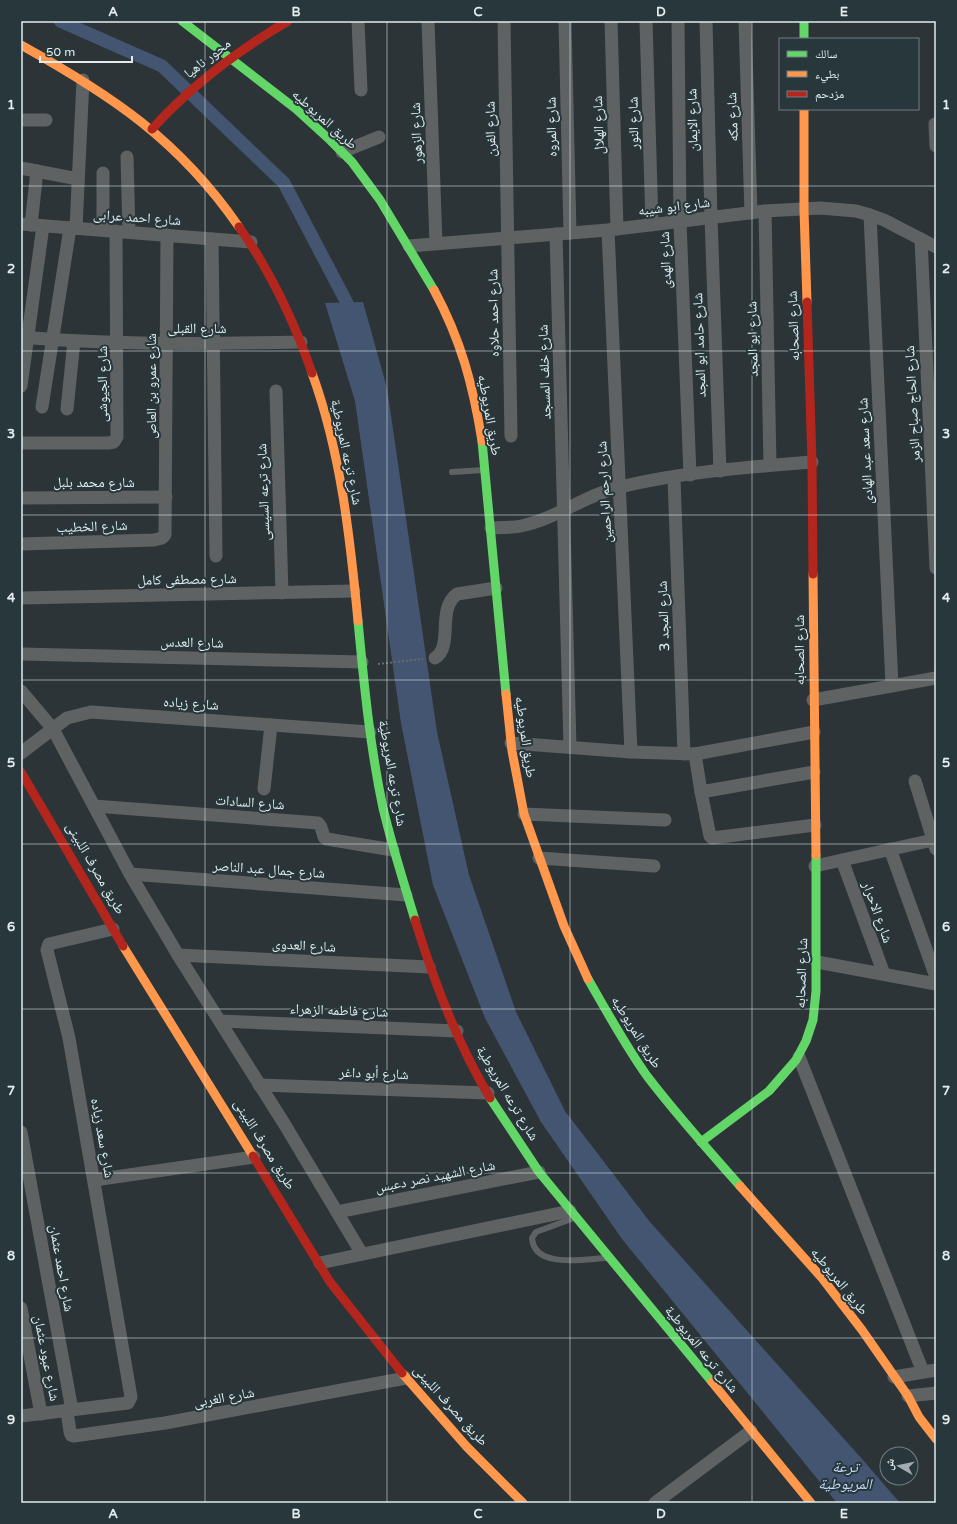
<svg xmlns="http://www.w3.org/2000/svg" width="957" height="1524" font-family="'Varela Round','Noto Naskh Arabic',sans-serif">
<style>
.water{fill:#435571}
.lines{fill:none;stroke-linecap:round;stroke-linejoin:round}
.canal{stroke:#435571;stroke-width:13}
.path{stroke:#676a6c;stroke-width:2;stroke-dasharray:2 2;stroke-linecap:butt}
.lane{stroke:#5f6263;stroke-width:6}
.street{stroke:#5f6263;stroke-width:13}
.fast{stroke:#63d668;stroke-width:9}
.slow{stroke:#ff974d;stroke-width:9}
.jam{stroke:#b3261e;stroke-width:9}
.grid{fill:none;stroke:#e2ecee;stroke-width:1;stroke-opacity:0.55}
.labels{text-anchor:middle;stroke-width:4;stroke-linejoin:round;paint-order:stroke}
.street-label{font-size:14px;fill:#e2ecee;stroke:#27373b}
.water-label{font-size:15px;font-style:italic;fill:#c6dbfc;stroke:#27373b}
.neatline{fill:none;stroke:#e2ecee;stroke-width:1.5}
.grid-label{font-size:13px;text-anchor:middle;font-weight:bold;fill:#e2ecee}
</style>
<rect width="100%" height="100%" fill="#2c3437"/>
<!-- water -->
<path class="water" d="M363,302L387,388L437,732L469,875L516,1012L565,1111L650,1222L862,1459L900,1503H837L622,1239L541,1122L485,1018L433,885L401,723L355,401L325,303Z"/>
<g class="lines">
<!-- canal -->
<path class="canal" d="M60,21L162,66L284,183L347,303"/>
<!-- path -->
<path class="path" d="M378,664L423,659"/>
<!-- lane -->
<g class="lane">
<path d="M452,472L484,470"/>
<path d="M574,1218L536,1232L532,1238C534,1269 584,1259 606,1258"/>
</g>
<!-- street -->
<g class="street">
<path d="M358,21L361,90"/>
<path d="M428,21L436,243"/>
<path d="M504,21L511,436"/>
<path d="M565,21L570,233"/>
<path d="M611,21L617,229"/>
<path d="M646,21L652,225"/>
<path d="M678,21L680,222L690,475"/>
<path d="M706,21L711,218L720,471"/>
<path d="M745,21L751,213"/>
<path d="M21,120H46"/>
<path d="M935,124L936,146"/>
<path d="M342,152L379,137"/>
<path d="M127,157L129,232"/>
<path d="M21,168L78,179"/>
<path d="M103,173V230"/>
<path d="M765,211L770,465"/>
<path d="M870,215L892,685"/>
<path d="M21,224L251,242"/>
<path d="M31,225L37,171"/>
<path d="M76,228L83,80"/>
<path d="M608,230L631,752"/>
<path d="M556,234L570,746"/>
<path d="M212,239L216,556"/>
<path d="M921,239L936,568"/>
<path d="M409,246L608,230L765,211L820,208L856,211L870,215L884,220L936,247"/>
<path d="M21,337C114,345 208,344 301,342"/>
<path d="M21,386L43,226"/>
<path d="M276,391L282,593"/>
<path d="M42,407L70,228"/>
<path d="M67,409L74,341"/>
<path d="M21,443H108L114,442L117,437L116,231"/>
<path d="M674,478L684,754"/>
<path d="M21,498L166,497"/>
<path d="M491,528C501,527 511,528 521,526C556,519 585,495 620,487C682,472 748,467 812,462"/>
<path d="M21,544L154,540L162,538L165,535L167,235"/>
<path d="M21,598L354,591"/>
<path d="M21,654L362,662"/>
<path d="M435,658C454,646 436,610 457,594L496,588"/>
<path d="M21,691L53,729L130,874L178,955L285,1125L362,1254"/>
<path d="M813,700L936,678"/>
<path d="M511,743L631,752L695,754L814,732"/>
<path d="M21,753L67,718L91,712L370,732"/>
<path d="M695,754L701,792L814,772"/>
<path d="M915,781L936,849"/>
<path d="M264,789L271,725"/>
<path d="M701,792L710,836L712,838L815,825"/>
<path d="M94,806L318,823L321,827L324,837L327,839L393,850"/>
<path d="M524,814L665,820"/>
<path d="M890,849L936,977"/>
<path d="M539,858L654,866"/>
<path d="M842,860L884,974"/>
<path d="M815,866L933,840"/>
<path d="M130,874L406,895"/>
<path d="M178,955L429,967"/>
<path d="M817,962L936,984"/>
<path d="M220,1021L457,1031"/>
<path d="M799,1057L923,1372"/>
<path d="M259,1085L488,1093"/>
<path d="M21,1132L72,1410"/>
<path d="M94,1180L254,1157"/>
<path d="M337,1212L539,1172"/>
<path d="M320,1263L570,1211"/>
<path d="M21,1308L41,1414"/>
<path d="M894,1377L936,1370"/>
<path d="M908,1396L936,1393"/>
<path d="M67,1411L70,1432L71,1435L74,1436L165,1423L406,1378"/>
<path d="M21,1416L128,1403L131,1397L69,1038L47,950L49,944L113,929"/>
<path d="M655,1503L751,1431"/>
</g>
<!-- fast -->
<g class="fast">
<path d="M182,21L296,109L330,140L352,162L380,200L434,290"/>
<path d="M804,21V39"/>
<path d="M482,441L506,694"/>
<path d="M358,621C364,684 370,747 383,808C392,846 404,883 415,920"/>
<path d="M588,979C607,1012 625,1045 647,1076C676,1114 708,1150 740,1186"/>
<path d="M490,1098L539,1172L712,1382"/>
<path d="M701,1142L769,1091L796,1060L806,1041L813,1020L816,991V855"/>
</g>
<!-- slow -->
<g class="slow">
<path d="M21,45C111,95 179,140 239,227"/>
<path d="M804,109V210L807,302"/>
<path d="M434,290C461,340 473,385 482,441"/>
<path d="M312,373C341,453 350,537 358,621"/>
<path d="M813,574L816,855"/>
<path d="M506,694L512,751L524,814L564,926L588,979"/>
<path d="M123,946L253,1156"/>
<path d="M740,1186L822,1278L862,1330L908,1396L919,1417L936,1439"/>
<path d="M402,1373L467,1447L523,1503"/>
<path d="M712,1382L811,1503"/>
</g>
<!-- jam -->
<g class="jam">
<path d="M152,129C192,85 237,51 288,21"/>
<path d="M239,227C271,272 294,321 312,373"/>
<path d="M807,302L812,462L813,574"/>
<path d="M21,772L123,946"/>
<path d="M415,920C434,982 457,1043 490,1098"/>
<path d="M253,1156L330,1282L402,1373"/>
</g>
</g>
<!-- grid -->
<path class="grid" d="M205,21V1503M387,21V1503M570,21V1503M752,21V1503M21,186H936M21,351H936M21,515H936M21,680H936M21,844H936M21,1009H936M21,1173H936M21,1338H936"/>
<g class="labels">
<!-- street labels -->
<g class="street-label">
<text transform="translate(207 58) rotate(-38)" y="5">محور ناهيا</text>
<text transform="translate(732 117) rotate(-92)" y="5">شارع مكه</text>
<text transform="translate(325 119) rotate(42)" y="5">طريق المريوطيه</text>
<text transform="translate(692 120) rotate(-91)" y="5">شارع الايمان</text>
<text transform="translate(633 123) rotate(-91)" y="5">شارع النور</text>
<text transform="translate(598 125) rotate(-92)" y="5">شارع الهلال</text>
<text transform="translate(551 127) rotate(-91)" y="5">شارع المروه</text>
<text transform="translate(490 129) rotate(-91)" y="5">شارع الفرن</text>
<text transform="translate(416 133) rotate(-92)" y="5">شارع الزهور</text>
<text transform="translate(674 206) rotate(-7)" y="5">شارع ابو شيبه</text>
<text transform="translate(137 217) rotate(4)" y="5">شارع احمد عرابى</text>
<text transform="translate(665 260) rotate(-92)" y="5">شارع الهدى</text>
<text transform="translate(493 313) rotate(-91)" y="5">شارع احمد حلاوه</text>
<text transform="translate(793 326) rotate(-92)" y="5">شارع الصحابه</text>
<text x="197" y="333">شارع القبلى</text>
<text transform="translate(752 339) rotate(-91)" y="5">شارع ابو المجد</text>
<text transform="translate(699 345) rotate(-92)" y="5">شارع حامد ابو المجد</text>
<text transform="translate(544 372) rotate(-92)" y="5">شارع خلف المسجد</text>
<text transform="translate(102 384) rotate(-90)" y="5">شارع الجيوشى</text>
<text transform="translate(151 386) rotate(-90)" y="5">شارع عمرو بن العاص</text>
<text transform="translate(912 404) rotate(-93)" y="5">شارع الحاج صباح الزمر</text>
<text transform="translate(490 415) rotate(80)" y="5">طريق المريوطيه</text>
<text transform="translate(865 451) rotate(-93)" y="5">شارع سعد عبد الهادى</text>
<text transform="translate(347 452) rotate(78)" y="5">شارع ترعه المريوطية</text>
<text x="94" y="487">شارع محمد بلبل</text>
<text transform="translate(263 492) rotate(-92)" y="5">شارع ترعه السيسى</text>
<text transform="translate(604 492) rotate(-93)" y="5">شارع ارحم الراحمين</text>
<text transform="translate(92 526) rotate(-2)" y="5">شارع الخطيب</text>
<text transform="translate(187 579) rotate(-1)" y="5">شارع مصطفى كامل</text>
<text transform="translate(663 616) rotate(-92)" y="5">شارع المجد 3</text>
<text transform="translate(192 642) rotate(1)" y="5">شارع العدس</text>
<text transform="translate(799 650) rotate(-90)" y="5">شارع الصحابه</text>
<text transform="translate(191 703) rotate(4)" y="5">شارع زياده</text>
<text transform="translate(526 737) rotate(82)" y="5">طريق المريوطيه</text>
<text transform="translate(393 773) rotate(80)" y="5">شارع ترعه المريوطية</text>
<text transform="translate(250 802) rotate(4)" y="5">شارع السادات</text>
<text transform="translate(96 868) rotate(60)" y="5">طريق مصرف اللبينى</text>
<text transform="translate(269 869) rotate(4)" y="5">شارع جمال عبد الناصر</text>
<text transform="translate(878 912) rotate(70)" y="5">شارع الاحرار</text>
<text transform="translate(304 945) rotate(3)" y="5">شارع العدوى</text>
<text transform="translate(801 973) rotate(-88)" y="5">شارع الصحابه</text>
<text transform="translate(339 1010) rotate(2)" y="5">شارع فاطمه الزهراء</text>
<text transform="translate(637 1032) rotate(58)" y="5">طريق المريوطيه</text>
<text transform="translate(374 1073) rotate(2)" y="5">شارع أبو داغر</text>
<text transform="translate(508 1093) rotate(59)" y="5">شارع ترعه المريوطية</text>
<text transform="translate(103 1138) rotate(80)" y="5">شارع سعد زياده</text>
<text transform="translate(265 1144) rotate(58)" y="5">طريق مصرف اللبينى</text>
<text transform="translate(435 1176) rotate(-11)" y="5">شارع الشهيد نصر دعبس</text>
<text transform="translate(62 1268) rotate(80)" y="5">شارع احمد عثمان</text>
<text transform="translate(840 1281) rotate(51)" y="5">طريق المريوطيه</text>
<text transform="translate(702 1349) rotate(51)" y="5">شارع ترعه المريوطية</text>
<text transform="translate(47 1358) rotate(79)" y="5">شارع عبود عثمان</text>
<text transform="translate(224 1397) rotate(-10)" y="5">شارع الغربى</text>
<text transform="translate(451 1405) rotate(48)" y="5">طريق مصرف اللبينى</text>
</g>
<!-- water labels -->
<g class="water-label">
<text x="845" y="1472">ترعة<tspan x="845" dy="17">المريوطية</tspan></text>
</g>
</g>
<!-- border -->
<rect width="957" height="1524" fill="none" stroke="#27373b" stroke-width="44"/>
<!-- legend -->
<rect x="779" y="38" width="140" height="72" fill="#27373b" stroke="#727f83"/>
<rect x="787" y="51" width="20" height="6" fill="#63d668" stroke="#727f83"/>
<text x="815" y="58" font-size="12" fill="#e2ecee">سالك</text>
<rect x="787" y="71" width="20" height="6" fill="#ff974d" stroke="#727f83"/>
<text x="815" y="78" font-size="12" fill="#e2ecee">بطيء</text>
<rect x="787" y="91" width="20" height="6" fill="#b3261e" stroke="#727f83"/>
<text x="815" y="98" font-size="12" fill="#e2ecee">مزدحم</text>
<!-- north arrow -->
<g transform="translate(899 1466) rotate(279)"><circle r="19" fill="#27373b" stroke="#727f83"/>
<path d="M0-3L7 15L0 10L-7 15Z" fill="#a2acae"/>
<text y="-6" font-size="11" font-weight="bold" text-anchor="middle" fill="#e2ecee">ش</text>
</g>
<!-- scale -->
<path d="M40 56v6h92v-6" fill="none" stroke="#e2ecee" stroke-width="2"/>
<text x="46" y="56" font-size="12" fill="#e2ecee" stroke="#27373b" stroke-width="3" paint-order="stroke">50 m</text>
<rect x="22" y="22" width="913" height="1480" class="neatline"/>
<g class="grid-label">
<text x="113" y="16">A</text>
<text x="296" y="16">B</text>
<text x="478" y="16">C</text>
<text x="661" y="16">D</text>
<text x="844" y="16">E</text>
<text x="11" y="109">1</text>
<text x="946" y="109">1</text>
<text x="11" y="273">2</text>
<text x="946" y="273">2</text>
<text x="11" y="438">3</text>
<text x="946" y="438">3</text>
<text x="11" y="602">4</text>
<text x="946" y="602">4</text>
<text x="11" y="767">5</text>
<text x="946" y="767">5</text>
<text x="11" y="931">6</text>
<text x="946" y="931">6</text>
<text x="11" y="1095">7</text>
<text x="946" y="1095">7</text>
<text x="11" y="1260">8</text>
<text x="946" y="1260">8</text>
<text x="11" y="1424">9</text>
<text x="946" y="1424">9</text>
<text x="113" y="1518">A</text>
<text x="296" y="1518">B</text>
<text x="478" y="1518">C</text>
<text x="661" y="1518">D</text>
<text x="844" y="1518">E</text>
</g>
</svg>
